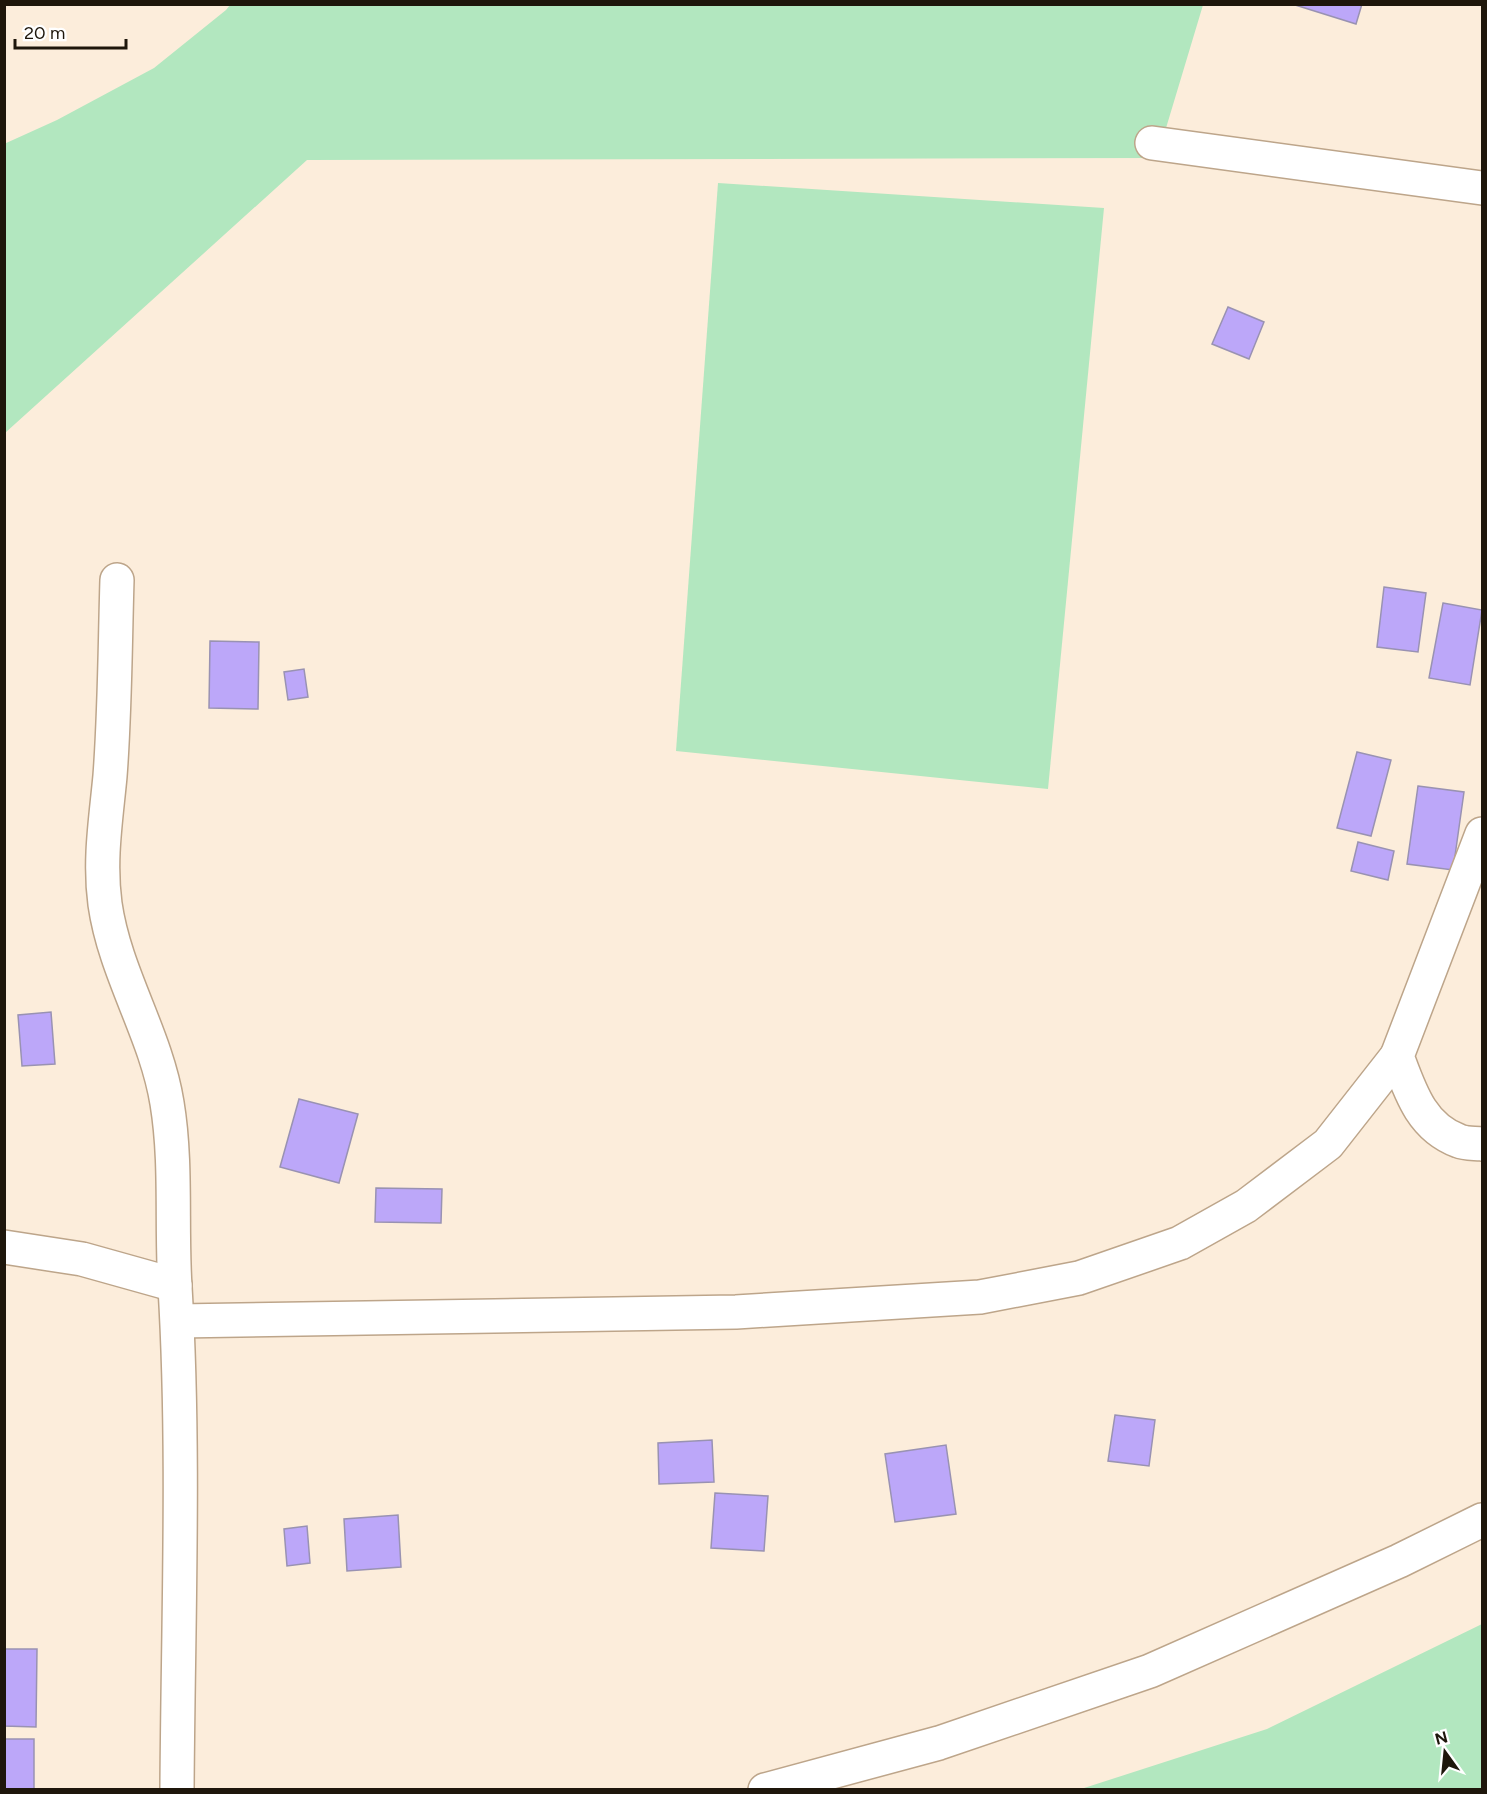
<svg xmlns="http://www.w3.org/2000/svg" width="1487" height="1794" font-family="Figtree,sans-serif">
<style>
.green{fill:#b2e7bf}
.building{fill:#bca7f9;stroke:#9992b2;stroke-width:1.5}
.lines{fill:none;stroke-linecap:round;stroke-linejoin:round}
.minor-casing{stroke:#bda58a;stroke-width:36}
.minor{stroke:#fff;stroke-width:33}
</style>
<rect width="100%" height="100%" fill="#fceddb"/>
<!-- green -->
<g class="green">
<path d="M230,5H1203L1157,158L307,160L5,433L4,144L57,120L154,68L226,10Z"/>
<path d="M718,183L1104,208L1048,789L676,751Z"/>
<path d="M1482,1624V1789H1081L1267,1729Z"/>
</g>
<!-- building -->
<g class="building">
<path d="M1292,4H1362L1356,24Z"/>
<path d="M1228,307L1264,322L1249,359L1212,344Z"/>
<path d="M1384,587L1426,593L1418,652L1377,647Z"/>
<path d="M1443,603L1482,610L1470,685L1429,678Z"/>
<path d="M210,641L259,642L258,709L209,708Z"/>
<path d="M304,669L308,697L288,700L284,672Z"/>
<path d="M1357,752L1391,760L1371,836L1337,828Z"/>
<path d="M1418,786L1464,792L1453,870L1407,864Z"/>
<path d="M1358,842L1394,851L1388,880L1351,871Z"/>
<path d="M51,1012L55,1064L22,1066L18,1015Z"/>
<path d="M299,1099L358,1114L339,1183L280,1167Z"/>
<path d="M376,1188L442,1189L441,1223L375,1222Z"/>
<path d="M1115,1415L1155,1420L1149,1466L1108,1461Z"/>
<path d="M712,1440L714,1482L659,1484L658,1443Z"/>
<path d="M946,1445L956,1514L895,1522L885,1454Z"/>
<path d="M715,1493L768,1496L764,1551L711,1548Z"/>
<path d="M398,1515L401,1567L347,1571L344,1519Z"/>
<path d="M307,1526L310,1563L287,1566L284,1529Z"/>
<path d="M4,1649H37L36,1727L4,1726Z"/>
<rect x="4" y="1739" width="30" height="51"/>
</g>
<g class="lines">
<!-- minor casing -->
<g class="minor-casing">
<g id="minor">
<path d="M1152,143L1482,188"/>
<path d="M117,580C115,645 115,711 110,776C106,819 99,860 105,904C115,974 156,1034 167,1103C177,1163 171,1226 175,1287C185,1454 178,1622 177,1790"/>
<path d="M1482,834L1397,1056C1410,1091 1421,1127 1459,1141C1466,1144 1475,1143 1482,1144"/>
<path d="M4,1247L82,1259L175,1285"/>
<path d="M178,1321L736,1312L980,1297L1079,1278L1180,1243L1246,1206L1328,1144L1397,1056"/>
<path d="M765,1790L939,1743L1150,1671L1399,1561L1482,1520"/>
</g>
</g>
<!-- minor -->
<use href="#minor" class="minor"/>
</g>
<!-- border -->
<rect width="1487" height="1794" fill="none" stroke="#1e160b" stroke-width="12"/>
<!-- north arrow -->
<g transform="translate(1445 1752) rotate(345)" stroke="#ffffff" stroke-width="4.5" paint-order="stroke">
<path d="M0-4.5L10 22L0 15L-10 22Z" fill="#1e160b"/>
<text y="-9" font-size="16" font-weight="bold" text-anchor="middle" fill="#1e160b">N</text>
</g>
<!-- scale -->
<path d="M15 39v9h111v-9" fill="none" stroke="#1e160b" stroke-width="3"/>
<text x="24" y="39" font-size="18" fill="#1e160b" stroke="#ffffff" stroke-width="4.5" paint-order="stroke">20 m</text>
</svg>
